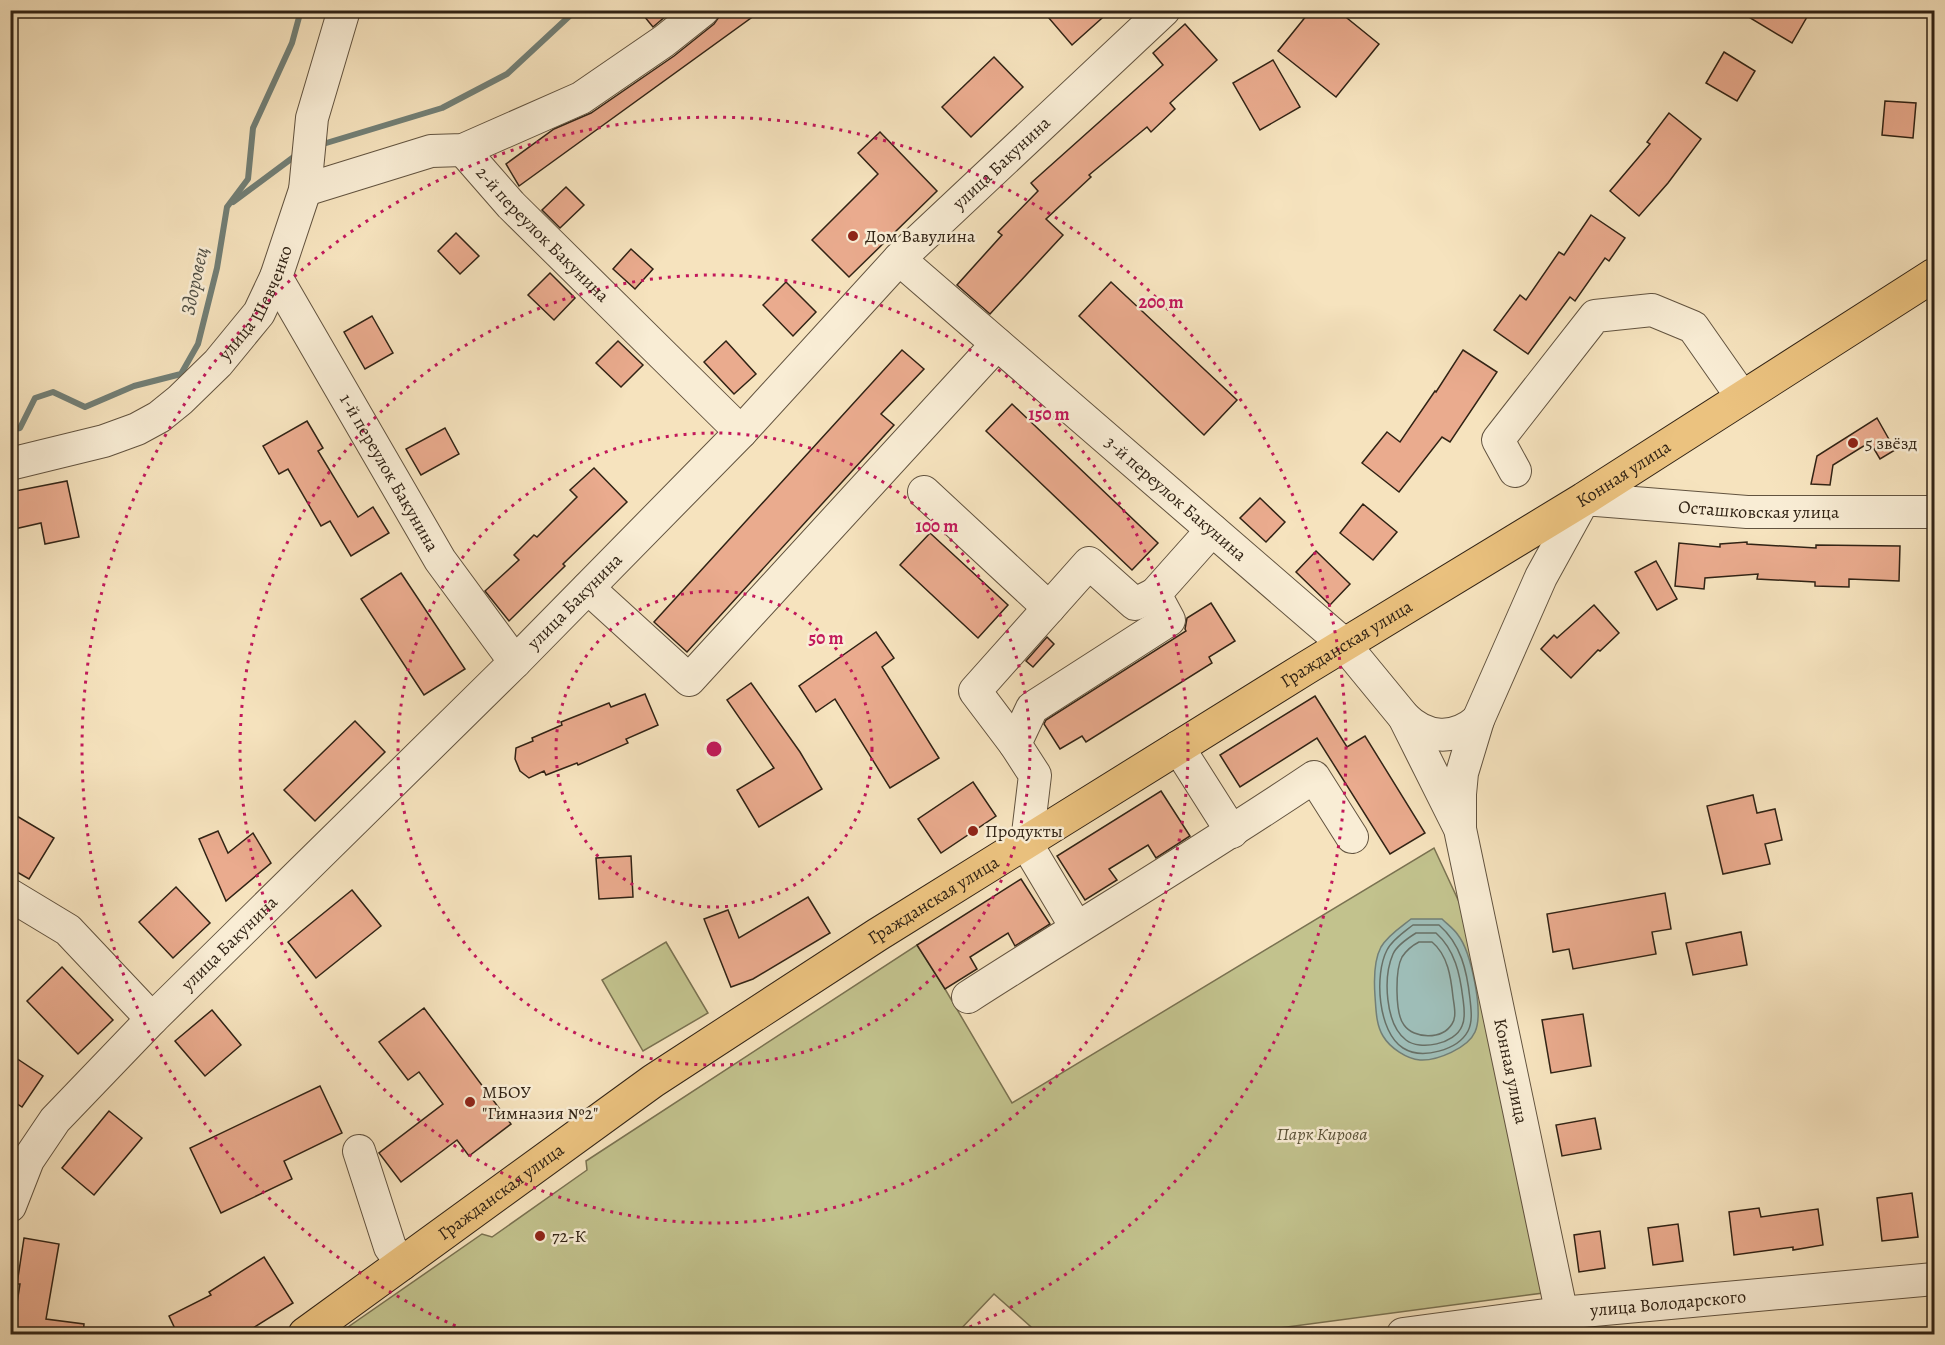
<svg xmlns="http://www.w3.org/2000/svg" width="1945" height="1345" font-family="Alegreya,serif">
<style>
.green{fill:#c2c28d;stroke:#7a7251;stroke-width:1.5}
.water{fill:#9ebdb7;stroke:#727f76;stroke-width:1.5}
.lines{fill:none;stroke-linecap:round;stroke-linejoin:round}
.shore{stroke:#687066;stroke-width:1.5}
.stream{stroke:#727f76;stroke-width:6}
.building{fill:#eaab8e;stroke:#312315;stroke-width:1.5}
.minor-casing{stroke:#62533f;stroke-width:34}
.major-casing{stroke:#312315;stroke-width:35}
.minor{stroke:#f9edd5;stroke-width:32}
.major{stroke:#ebc27f;stroke-width:33}
.ring{fill:none;stroke:#c2185b;stroke-width:3;stroke-dasharray:3 6}
.poi-dot{fill:#8f2418;stroke:#f9edd5;stroke-width:2}
.labels{text-anchor:middle;stroke-width:5;stroke-linejoin:round;paint-order:stroke}
.street-label{font-size:18px;fill:#312315;stroke:#f9edd5}
.poi-label{font-size:18px;fill:#312315;stroke:#f9edd5;text-anchor:start}
.park-label{font-size:18px;font-style:italic;fill:#5c5339;stroke:#f9edd5}
.water-label{font-size:20px;font-style:italic;fill:#525146;stroke:#f9edd5}
.centre{fill:#c2185b;stroke:#f9edd5;stroke-width:3}
.ring-label{font-size:18px;text-anchor:middle;font-weight:bold;fill:#c2185b;stroke:#f9edd5;stroke-width:5;stroke-linejoin:round;paint-order:stroke}
</style>
<rect width="100%" height="100%" fill="#f6e3be"/>
<filter id="stains"><feTurbulence type="fractalNoise" baseFrequency=".00333" numOctaves="4"/><feColorMatrix values="0 0 0 0 .2 0 0 0 0 .09 0 0 0 0 .02 0 0 0 .5 -.17"/></filter>
<radialGradient id="worn" r=".72"><stop offset=".6" stop-color="#630" stop-opacity="0"/><stop offset="1" stop-color="#630" stop-opacity=".3"/></radialGradient>
<!-- green -->
<g class="green">
<path d="M1434,848L1473,932L1543,1293L1234,1334H1039L994,1294L956,1334H338L482,1234L492,1237L587,1170L586,1161L917,945L945,989L1012,1103Z"/>
<path d="M666,942L708,1013L643,1051L602,980Z"/>
</g>
<!-- water -->
<path class="water" d="M1411,919H1442C1447,924 1454,929 1458,935C1471,952 1484,1012 1475,1032C1468,1048 1437,1061 1420,1060C1407,1059 1390,1048 1383,1036C1376,1025 1376,1009 1375,996C1374,982 1374,960 1381,947C1388,935 1401,927 1411,919Z"/>
<g class="lines">
<!-- shore -->
<g class="shore">
<path d="M1413,925H1439C1461,944 1467,971 1470,999C1471,1009 1473,1021 1468,1031C1458,1050 1422,1060 1403,1048C1378,1032 1374,975 1387,950C1392,940 1404,932 1413,925Z"/>
<path d="M1416,933H1436C1455,950 1460,974 1463,999C1464,1007 1466,1018 1462,1026C1455,1044 1420,1051 1406,1040C1385,1024 1383,977 1393,954C1397,945 1408,938 1416,933Z"/>
<path d="M1419,942H1432C1448,955 1451,978 1453,997C1454,1005 1457,1017 1452,1024C1442,1040 1414,1039 1404,1025C1395,1014 1395,970 1402,957C1406,951 1413,945 1419,942Z"/>
</g>
<!-- stream -->
<g class="stream">
<path d="M323,144L442,108L507,74L576,10"/>
<path d="M233,202L295,156"/>
<path d="M10,430L20,428L35,398L53,392L85,407L134,386L181,374L198,344L217,268L227,207L248,179L253,128L292,43L301,10"/>
</g>
</g>
<!-- building -->
<g class="building">
<path d="M639,10H673L653,27Z"/>
<path d="M721,10H762L519,186L506,164L554,129L591,113L674,56L714,24L719,17Z"/>
<path d="M1042,10H1111L1072,45Z"/>
<path d="M1311,10H1337L1379,44L1336,97L1278,51Z"/>
<path d="M1737,10H1811L1792,43Z"/>
<path d="M1185,24L1217,60L1170,103L1175,109L1151,132L1147,127L1089,175L1091,177L1046,219L1063,235L990,314L957,285L1002,235L998,232L1038,191L1031,183L1163,65L1153,53Z"/>
<path d="M1724,52L1755,71L1737,101L1706,83Z"/>
<path d="M994,57L1023,87L971,137L942,107Z"/>
<path d="M1273,60L1300,107L1260,130L1233,83Z"/>
<path d="M1885,101L1916,103L1913,138L1882,135Z"/>
<path d="M1669,113L1701,139L1668,183L1639,216L1610,191L1650,144L1647,142Z"/>
<path d="M880,132L937,191L849,277L812,240L878,174L858,153Z"/>
<path d="M566,187L584,205L560,228L542,210Z"/>
<path d="M1591,215L1625,238L1609,261L1605,258L1575,301L1570,297L1528,354L1494,330L1520,295L1526,300L1559,252L1564,255Z"/>
<path d="M456,233L479,256L460,274L438,251Z"/>
<path d="M631,249L653,269L635,289L613,269Z"/>
<path d="M550,273L575,298L554,320L528,295Z"/>
<path d="M786,282L816,312L793,336L763,305Z"/>
<path d="M1111,282L1237,400L1204,435L1079,316Z"/>
<path d="M372,316L393,353L365,369L344,332Z"/>
<path d="M618,341L643,365L621,387L596,363Z"/>
<path d="M726,341L756,374L734,394L704,362Z"/>
<path d="M902,350L924,369L881,414L894,425L687,652L654,622Z"/>
<path d="M1463,350L1497,372L1450,442L1442,437L1399,492L1362,463L1387,432L1400,442L1435,391L1436,392Z"/>
<path d="M1012,404L1158,543L1132,570L986,431Z"/>
<path d="M1877,418L1895,450L1880,459L1870,442L1833,465L1830,485L1811,484L1817,456Z"/>
<path d="M307,421L323,448L318,451L358,517L373,507L389,533L351,556L330,521L321,526L288,469L279,474L263,446Z"/>
<path d="M445,428L459,454L421,475L406,449Z"/>
<path d="M594,468L627,502L563,564L565,566L509,621L485,591L519,560L514,555L534,535L537,537L577,497L570,490Z"/>
<path d="M67,481L79,537L45,544L41,523L10,530V492Z"/>
<path d="M1260,498L1285,522L1266,542L1240,518Z"/>
<path d="M1363,504L1397,532L1373,560L1340,533Z"/>
<path d="M930,533L1008,605L978,638L900,565Z"/>
<path d="M1747,542V544L1816,548V545L1900,546L1899,581L1849,579V587L1815,586V582L1757,579L1758,574L1705,578L1704,589L1675,586L1679,543L1720,547V544Z"/>
<path d="M1316,551L1350,584L1330,605L1296,572Z"/>
<path d="M1656,561L1677,599L1657,610L1635,572Z"/>
<path d="M401,573L465,669L424,695L361,599Z"/>
<path d="M1211,603L1235,641L1209,657L1212,663L1086,742L1082,736L1060,749L1044,724L1046,720L1186,631L1185,629L1187,618Z"/>
<path d="M1594,605L1619,633L1600,651L1598,650L1571,678L1541,649L1554,635L1557,638Z"/>
<path d="M876,632L894,658L882,667L939,758L890,788L835,699L816,712L799,686Z"/>
<path d="M1047,637L1054,644L1033,667L1026,661Z"/>
<path d="M751,683L800,752L822,789L759,827L737,790L774,768L727,700Z"/>
<path d="M645,694L658,725L626,739L628,743L578,765L577,763L546,775L544,771L529,778L520,771L515,759L516,748L533,741L532,738L562,725L561,722L609,703L611,707Z"/>
<path d="M1315,696L1347,747L1365,736L1425,833L1390,854L1317,738L1240,787L1220,755Z"/>
<path d="M355,721L385,752L315,821L284,790Z"/>
<path d="M973,782L996,816L941,853L918,819Z"/>
<path d="M1161,791L1190,836L1156,858L1148,845L1109,869L1117,880L1085,900L1057,856Z"/>
<path d="M1753,795L1757,813L1775,809L1782,840L1765,844L1770,864L1723,874L1707,806Z"/>
<path d="M10,812L54,838L29,879L10,868Z"/>
<path d="M218,831L228,853L253,833L271,863L226,901L199,839Z"/>
<path d="M631,856L633,897L599,899L596,858Z"/>
<path d="M1021,879L1050,924L1015,946L1008,933L970,957L977,969L945,989L917,945Z"/>
<path d="M176,887L210,923L173,958L139,922Z"/>
<path d="M352,890L381,926L316,978L288,942Z"/>
<path d="M1665,893L1671,929L1652,932L1656,954L1573,969L1569,949L1553,952L1547,914Z"/>
<path d="M808,897L830,933L753,979L731,987L704,919L728,910L739,938Z"/>
<path d="M1741,932L1747,965L1693,975L1686,943Z"/>
<path d="M62,967L113,1020L78,1054L27,1001Z"/>
<path d="M424,1008L511,1124L469,1156L457,1140L401,1182L379,1153L443,1104L419,1072L408,1080L379,1042Z"/>
<path d="M212,1010L241,1045L205,1076L175,1041Z"/>
<path d="M1583,1014L1591,1066L1551,1073L1542,1020Z"/>
<path d="M10,1054L43,1076L22,1107L10,1099Z"/>
<path d="M320,1086L342,1133L284,1161L292,1179L221,1213L190,1148Z"/>
<path d="M109,1111L142,1138L94,1195L62,1168Z"/>
<path d="M1595,1118L1601,1149L1562,1156L1556,1125Z"/>
<path d="M1912,1193L1918,1237L1882,1241L1877,1198Z"/>
<path d="M1759,1208L1761,1217L1818,1209L1823,1245L1793,1250V1247L1734,1255L1729,1212Z"/>
<path d="M1678,1224L1683,1261L1653,1265L1648,1228Z"/>
<path d="M1600,1231L1605,1268L1579,1272L1574,1235Z"/>
<path d="M24,1238L59,1244L46,1319L84,1324L83,1335H12L20,1284H17Z"/>
<path d="M264,1257L293,1303L242,1335H178L169,1316L211,1295L209,1292Z"/>
</g>
<g class="lines">
<!-- minor casing -->
<g class="minor-casing">
<g id="minor">
<path id="s1" d="M463,150L511,205L741,432"/>
<path d="M305,190L431,151L463,150L581,98L664,41L703,10"/>
<path id="s2" d="M899,259L1344,644L1404,717L1458,825"/>
<path id="s3" d="M276,277L440,560L515,662"/>
<path id="s4" d="M10,464L104,441L137,429L159,417L180,400L218,363L259,313L276,277L305,190L312,118L344,10"/>
<path d="M1515,471L1498,440L1595,316L1652,310L1693,327L1742,397"/>
<path d="M924,492L1049,608"/>
<path d="M588,588L689,680L997,344"/>
<path d="M1404,717C1426,739 1454,741 1478,720"/>
<path d="M1015,744L975,691L1089,563L1135,604L1155,594"/>
<path d="M1178,747L1232,832"/>
<path d="M1027,842L1035,775L1015,744L1032,708L1169,620L1155,594L1212,530"/>
<path d="M1026,843L1076,927"/>
<path d="M10,895L68,930L152,1019"/>
<path d="M968,997C1083,923 1201,853 1314,777L1352,837"/>
<path d="M359,1151L390,1247L402,1264"/>
<path id="s5" d="M10,1206L28,1160L55,1120L152,1019L515,662L741,432L899,259L1164,10"/>
<path id="s6" d="M1403,1334L1561,1313L1934,1279"/>
<path id="s7" d="M1566,1334L1460,829V794L1462,773L1478,720L1541,577L1584,499L1747,512H1934"/>
</g>
</g>
<!-- major casing -->
<g class="major-casing">
<g id="major">
<path id="s8" d="M305,1334L653,1081L877,935L1306,668L1584,499L1934,275"/>
</g>
</g>
<!-- minor -->
<use href="#minor" class="minor"/>
<!-- major -->
<use href="#major" class="major"/>
</g>
<!-- distance rings -->
<g class="ring">
<circle cx="714" cy="749" r="158"/>
<circle cx="714" cy="749" r="316"/>
<circle cx="714" cy="749" r="474"/>
<path d="M472 1333A632 632 0 1 1 956 1333"/>
</g>
<!-- markers -->
<g class="poi-dot">
<circle cx="853" cy="236" r="6"/>
<circle cx="1853" cy="443" r="6"/>
<circle cx="973" cy="831" r="6"/>
<circle cx="470" cy="1102" r="6"/>
<circle cx="540" cy="1236" r="6"/>
</g>
<g class="labels">
<!-- street labels -->
<g class="street-label">
<text dy="6" stroke="none"><textPath href="#s5" startOffset="1444">улица Бакунина</textPath></text>
<text dy="6" stroke="none"><textPath href="#s1" startOffset="116">2-й переулок Бакунина</textPath></text>
<text dy="6" stroke="none"><textPath href="#s4" startOffset="309">улица Шевченко</textPath></text>
<text dy="6" stroke="none"><textPath href="#s3" startOffset="226">1-й переулок Бакунина</textPath></text>
<text dy="6" stroke="none"><textPath href="#s8" startOffset="1575">Конная улица</textPath></text>
<text dy="6" stroke="none"><textPath href="#s2" startOffset="366">3-й переулок Бакунина</textPath></text>
<text dy="6" stroke="none"><textPath href="#s7" startOffset="1048">Осташковская улица</textPath></text>
<text dy="6" stroke="none"><textPath href="#s5" startOffset="832">улица Бакунина</textPath></text>
<text dy="6" stroke="none"><textPath href="#s8" startOffset="1250">Гражданская улица</textPath></text>
<text dy="6" stroke="none"><textPath href="#s8" startOffset="764">Гражданская улица</textPath></text>
<text dy="6" stroke="none"><textPath href="#s5" startOffset="346">улица Бакунина</textPath></text>
<text transform="translate(1511 1071) rotate(78)" y="6">Конная улица</text>
<text dy="6" stroke="none"><textPath href="#s8" startOffset="242">Гражданская улица</textPath></text>
<text dy="6" stroke="none"><textPath href="#s6" startOffset="267">улица Володарского</textPath></text>
</g>
<!-- poi labels -->
<g class="poi-label">
<text x="865" y="242">Дом Вавулина</text>
<text x="1865" y="449">5 звёзд</text>
<text x="985" y="837">Продукты</text>
<text x="482" y="1098">МБОУ<tspan x="482" dy="21">"Гимназия №2"</tspan></text>
<text x="552" y="1242">72-К</text>
</g>
<!-- park labels -->
<g class="park-label">
<text x="1322" y="1140">Парк Кирова</text>
</g>
<!-- water labels -->
<g class="water-label">
<text transform="translate(194 281) rotate(-78)" y="7">Здоровец</text>
</g>
</g>
<circle cx="714" cy="749" r="9" class="centre"/>
<g class="ring-label">
<text x="1161" y="308">200 m</text>
<text x="1049" y="420">150 m</text>
<text x="937" y="532">100 m</text>
<text x="826" y="644">50 m</text>
</g>
<!-- margin -->
<rect width="1945" height="1345" fill="none" stroke="#f6e3be" stroke-width="36"/>
<rect x="12" y="12" width="1921" height="1321" fill="none" stroke="#312315" stroke-width="3"/>
<rect x="18" y="18" width="1909" height="1309" fill="none" stroke="#312315" stroke-width="1.5"/>
<rect width="100%" height="100%" filter="url(#stains)"/>
<rect width="100%" height="100%" fill="url(#worn)"/>
</svg>
